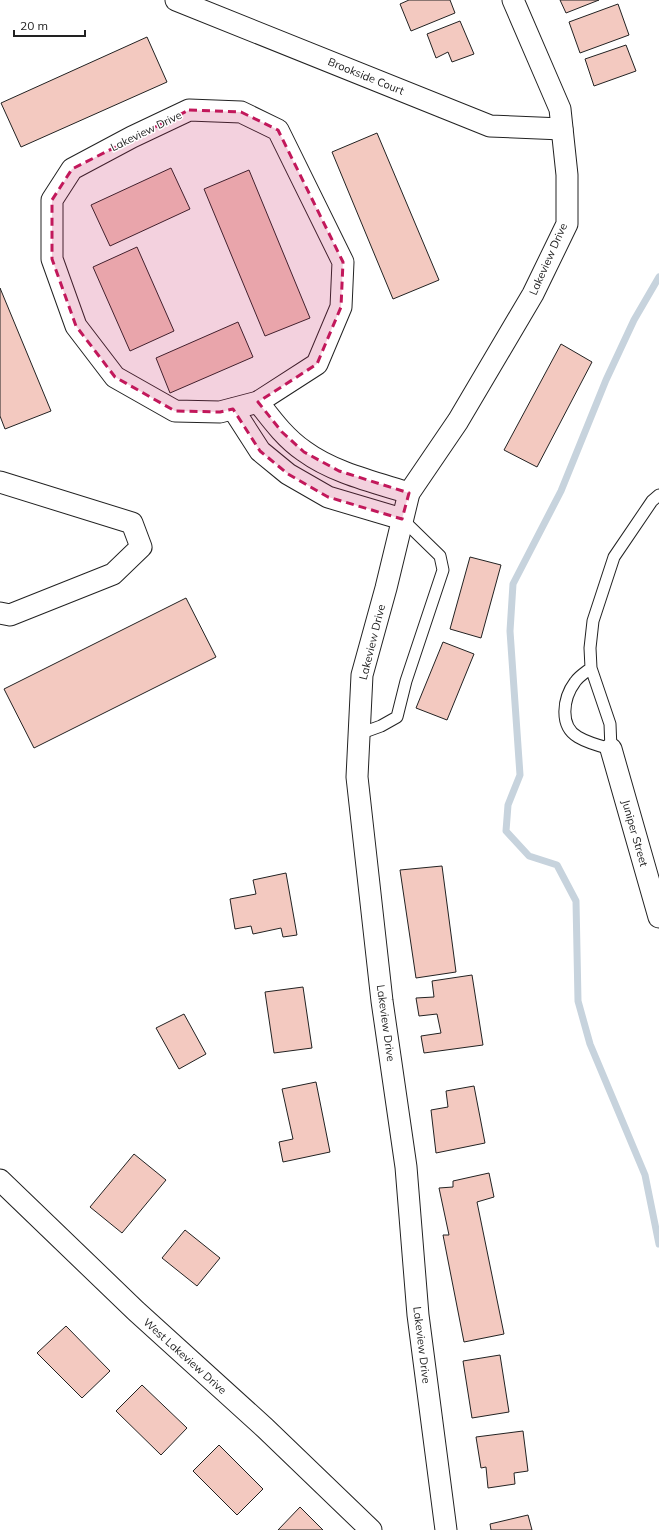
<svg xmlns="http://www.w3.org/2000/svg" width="659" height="1530" font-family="Mulish,sans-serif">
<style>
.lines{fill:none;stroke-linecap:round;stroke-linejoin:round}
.stream{stroke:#c7d3dd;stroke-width:7}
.building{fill:#f3c9c0;stroke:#222}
.lane-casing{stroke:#222;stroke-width:13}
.street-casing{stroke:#222;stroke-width:23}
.lane{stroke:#fff;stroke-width:11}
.street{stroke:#fff;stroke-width:21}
.marked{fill:#c2185b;fill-opacity:0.2;stroke:#c2185b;stroke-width:3;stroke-dasharray:8 5;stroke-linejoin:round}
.labels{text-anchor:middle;stroke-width:3;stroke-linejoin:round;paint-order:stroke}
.street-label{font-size:11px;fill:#222;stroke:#fff}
</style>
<rect width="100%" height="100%" fill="#fff"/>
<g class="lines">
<!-- stream -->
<path class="stream" d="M659,277L634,320L606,380L561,491L513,584L510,631L520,775L508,805L506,831L529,856L557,865L576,901L578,1001L590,1044L645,1175L659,1244"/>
</g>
<!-- building -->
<g class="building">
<path d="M409,0H450L455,13L411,31L400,4Z"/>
<path d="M560,0H599L566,13Z"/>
<path d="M618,4L629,35L580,53L569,22Z"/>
<path d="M460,21L474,54L452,62L448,52L436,58L427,34Z"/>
<path d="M147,37L167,82L21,147L1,103Z"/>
<path d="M626,45L636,71L594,86L585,59Z"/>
<path d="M377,133L439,280L393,299L332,152Z"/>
<path d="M171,168L190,209L110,246L91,205Z"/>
<path d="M249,170L310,318L265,336L204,189Z"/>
<path d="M137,247L174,331L130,351L93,267Z"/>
<path d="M0,288L51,411L5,429L0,416Z"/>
<path d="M238,322L253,357L170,393L156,358Z"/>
<path d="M561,344L592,362L537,467L504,450Z"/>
<path d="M470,557L501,565L481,638L450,629Z"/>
<path d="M186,598L216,657L34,748L4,689Z"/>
<path d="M443,642L474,654L447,720L416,708Z"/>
<path d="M442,866L456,972L416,978L400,870Z"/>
<path d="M286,873L297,935L283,937L281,928L253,934L251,926L235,929L230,899L256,894L253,880Z"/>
<path d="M472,975L483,1045L424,1053L421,1036L441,1033L437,1014L419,1016L416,998L434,997L432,981Z"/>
<path d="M303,987L312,1048L274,1053L265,992Z"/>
<path d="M184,1014L206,1054L179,1069L156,1028Z"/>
<path d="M316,1082L330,1152L283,1162L279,1142L293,1139L282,1089Z"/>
<path d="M474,1086L485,1143L436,1153L431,1110L448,1107L446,1091Z"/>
<path d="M134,1154L166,1180L122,1233L90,1207Z"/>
<path d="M489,1173L494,1197L477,1202L504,1334L464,1342L443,1235H449L439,1188L453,1187V1181Z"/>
<path d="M185,1230L220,1258L197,1286L162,1258Z"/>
<path d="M66,1326L110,1371L82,1398L37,1353Z"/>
<path d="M500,1355L509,1412L472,1418L463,1361Z"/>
<path d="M142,1385L187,1428L161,1455L116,1411Z"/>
<path d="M523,1431L528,1471L514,1473L515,1484L488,1488L486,1467L481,1468L476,1437Z"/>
<path d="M219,1445L263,1489L237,1515L193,1471Z"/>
<path d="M300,1507L323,1530H278Z"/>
<path d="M528,1515L532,1530H491L490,1524Z"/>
</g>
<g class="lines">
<!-- lane casing -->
<g class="lane-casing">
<g id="lane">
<path d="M591,668C586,672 579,676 575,682C563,698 559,726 578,737C588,743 600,746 611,749L610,724L591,668L590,648L593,621L614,557L652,501L659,495"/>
<path d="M359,734L381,726L397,717L406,681L443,570L440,556L402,519"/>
</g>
</g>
<!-- street casing -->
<g class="street-casing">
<g id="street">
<path d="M176,0L490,126L562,129"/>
<path d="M189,110L241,112L278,130L343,262L341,307L317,364L258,402L220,412L175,411L115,377L76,326L52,259V200L72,169L132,137Z"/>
<path d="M258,402C272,420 285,438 304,451C334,473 374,482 409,493"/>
<path d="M233,409L260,451L288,474L328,497L402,519"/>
<path d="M0,482L132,523L141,547L113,574L10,615L0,613"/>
<path d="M611,749L659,917"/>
<path d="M0,1180L136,1311L265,1428L371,1530"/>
<path d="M446,1530L418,1315L406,1167L382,1001L357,777L362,675L386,588L409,493L458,421L533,294L567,224V175L560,109L513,0"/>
</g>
</g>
<!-- lane -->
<use href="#lane" class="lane"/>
<!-- street -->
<use href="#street" class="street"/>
</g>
<!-- marked area -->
<path class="marked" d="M189,110L241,112L278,130L343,262L341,307L317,364L258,402L282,432L304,452L339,471L409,493L402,519L328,497L288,474L260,451L233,409L220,412L175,411L115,377L76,326L52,259V200L72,169Z"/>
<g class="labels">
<!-- street labels -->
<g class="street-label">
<text transform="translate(366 76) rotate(22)" y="4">Brookside Court</text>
<text transform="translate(146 131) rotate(-26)" y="4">Lakeview Drive</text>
<text transform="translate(548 259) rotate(-66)" y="4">Lakeview Drive</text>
<text transform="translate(372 642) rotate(-76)" y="4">Lakeview Drive</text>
<text transform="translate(635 833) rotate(74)" y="4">Juniper Street</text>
<text transform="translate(386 1023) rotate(82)" y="4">Lakeview Drive</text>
<text transform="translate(422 1345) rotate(83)" y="4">Lakeview Drive</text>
<text transform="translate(185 1356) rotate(42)" y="4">West Lakeview Drive</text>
</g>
</g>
<!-- scale -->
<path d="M14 30v6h71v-6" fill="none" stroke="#222222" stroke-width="2"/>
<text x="20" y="30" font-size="12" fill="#222222" stroke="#ffffff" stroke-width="3" paint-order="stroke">20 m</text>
</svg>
